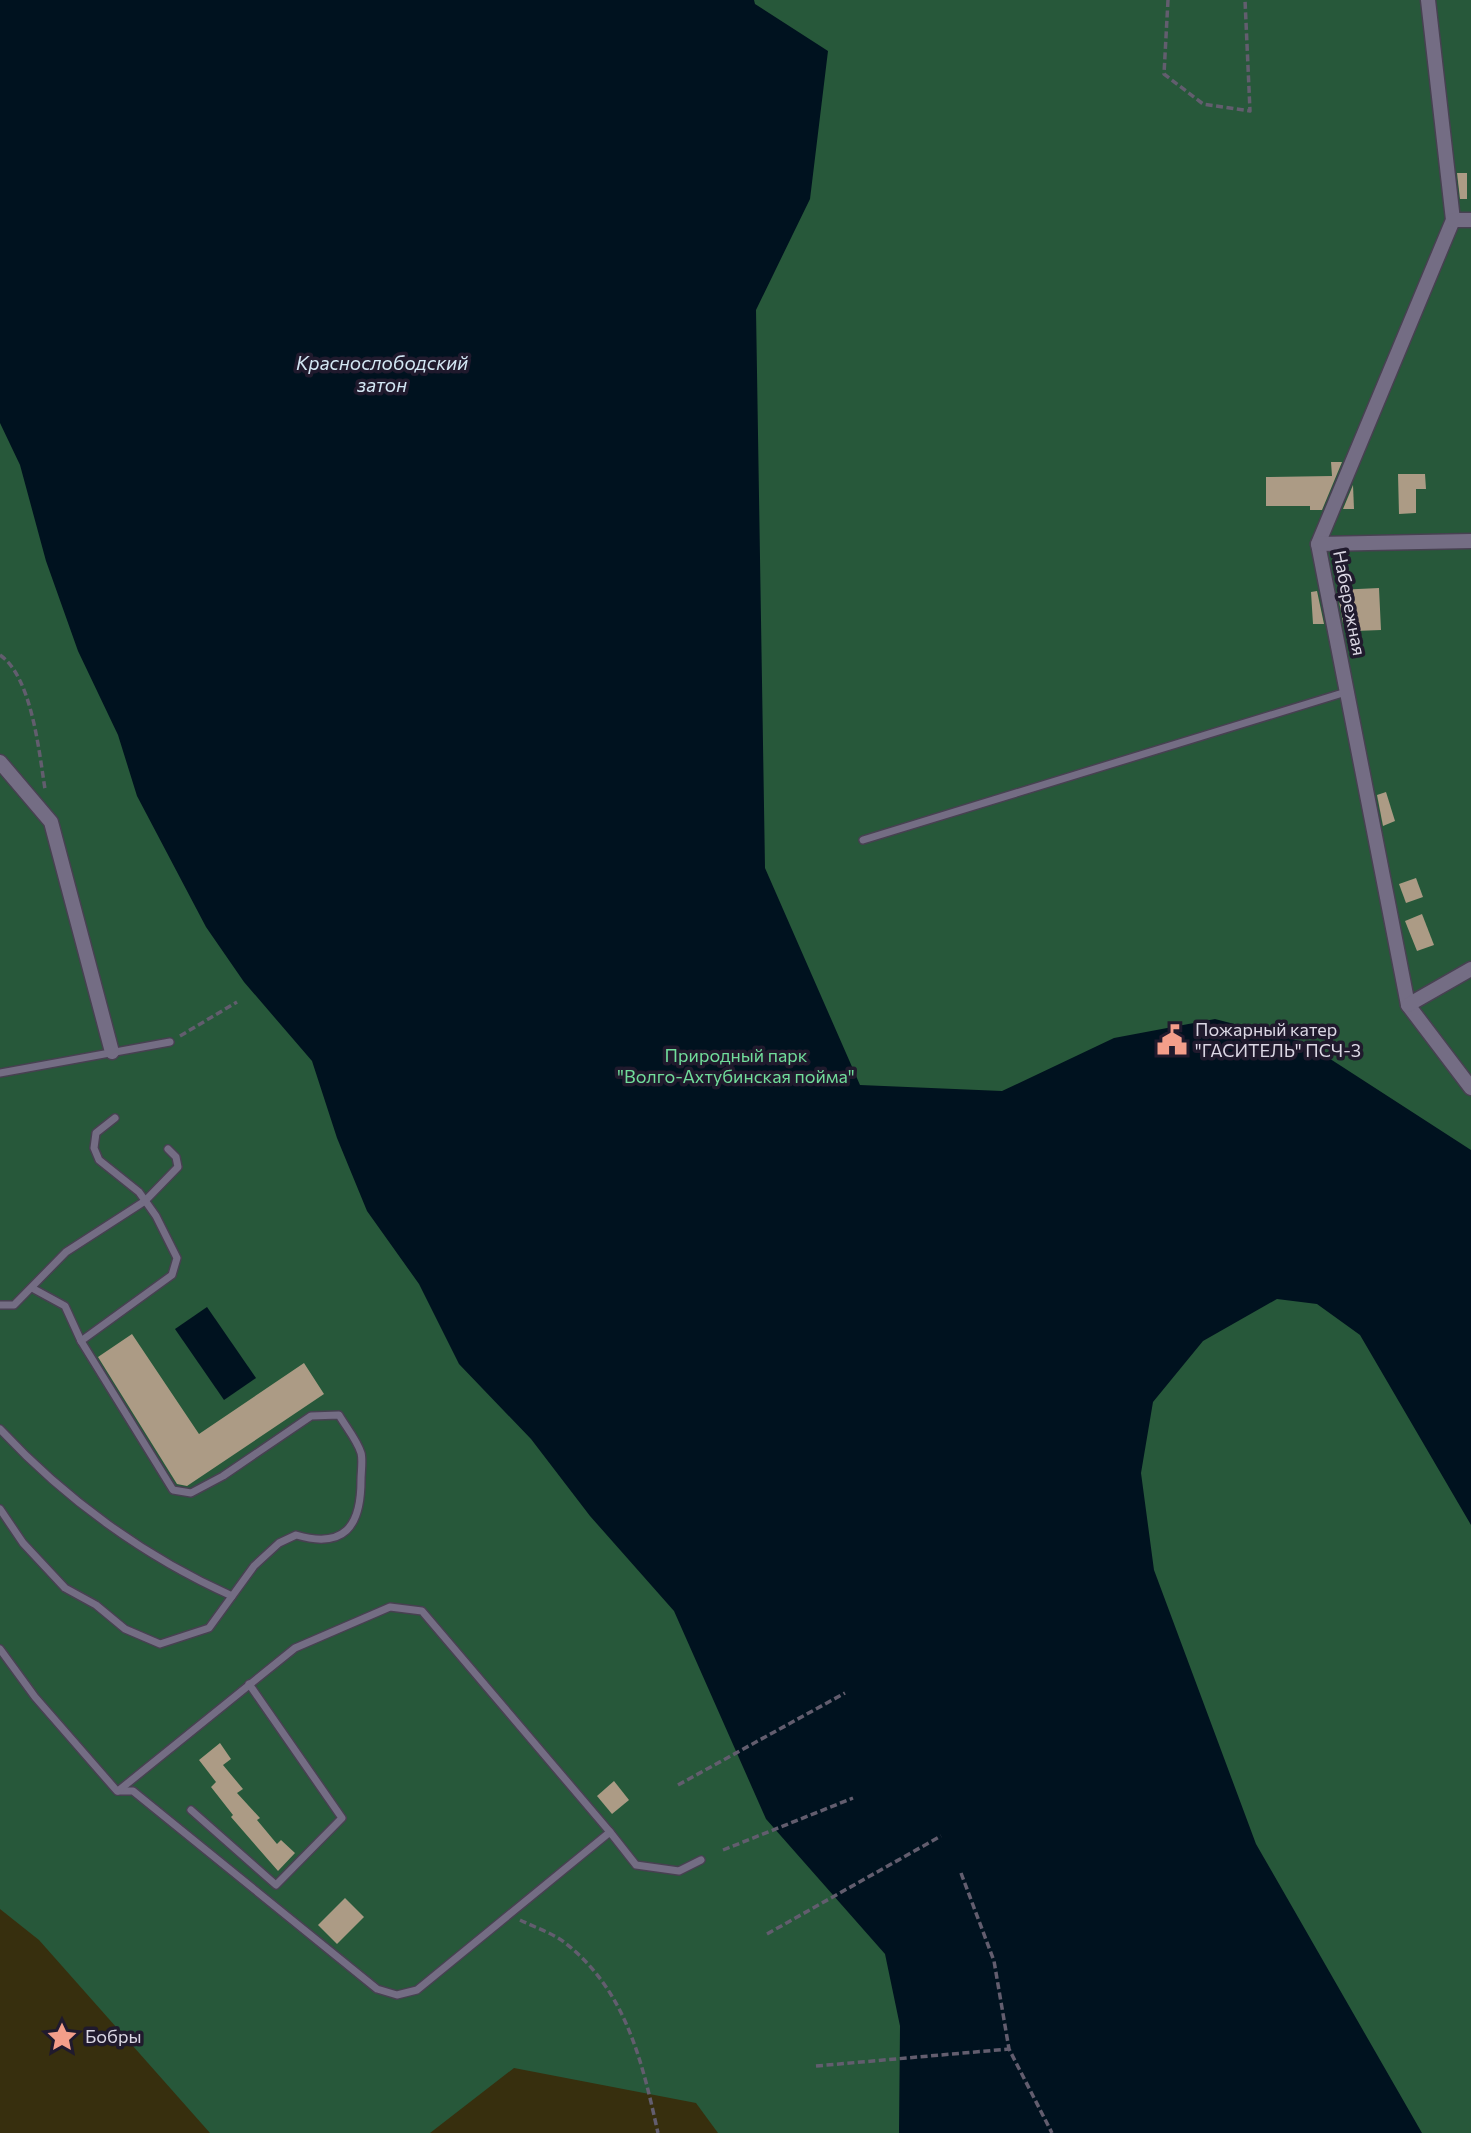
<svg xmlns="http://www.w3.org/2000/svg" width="1471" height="2133" font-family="Commissioner,sans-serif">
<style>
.green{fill:#27583a}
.sand{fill:#372f0e}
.water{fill:#00121f}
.building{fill:#ac9b85}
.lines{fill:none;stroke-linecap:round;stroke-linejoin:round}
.service-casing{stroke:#474151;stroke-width:10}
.minor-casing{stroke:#474151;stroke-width:17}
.path{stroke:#625d6e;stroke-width:3.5;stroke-dasharray:7 3.5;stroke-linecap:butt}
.service{stroke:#746d84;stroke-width:7}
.minor{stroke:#746d84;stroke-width:14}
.labels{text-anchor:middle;stroke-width:7;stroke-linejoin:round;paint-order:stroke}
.street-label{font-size:18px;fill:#dbd7e4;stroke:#201a2d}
.poi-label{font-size:18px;fill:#dbd7e4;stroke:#201a2d;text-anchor:start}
.park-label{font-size:18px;fill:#71dd9b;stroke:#201a2d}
.water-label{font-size:19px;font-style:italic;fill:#d3e7f4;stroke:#201a2d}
</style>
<rect width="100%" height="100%" fill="#2a2437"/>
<!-- green -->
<rect class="green" x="0" y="0" width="1471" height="2133"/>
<!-- sand -->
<g class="sand">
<path d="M0,1909L39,1940L210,2133H0Z"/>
<path d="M514,2068L696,2103L718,2133H430Z"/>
</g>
<!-- water -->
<g class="water">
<path d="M0,0H754L755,4L828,51L810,199L756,310L765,868L860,1085L1002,1091L1114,1038L1215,1019L1304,1042L1471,1150V1525L1360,1335L1317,1304L1277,1299L1203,1341L1153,1402L1141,1473L1154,1570L1256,1844L1422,2133H899L900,2026L885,1954L766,1819L674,1611L590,1516L531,1439L459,1364L419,1284L367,1211L337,1138L312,1061L244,982L206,927L137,796L118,735L78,651L46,561L20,465L0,423Z"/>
<path d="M207,1307L256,1378L224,1400L175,1329Z"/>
</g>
<!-- building -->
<g class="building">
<path d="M1457,173H1467V199H1460Z"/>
<path d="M1331,462H1342L1322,510H1310V506H1266V477L1332,476Z"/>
<path d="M1398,474H1425L1426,489H1416V513L1399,514Z"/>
<path d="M1353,485L1354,509H1343Z"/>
<path d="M1379,588L1381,630L1355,631V622L1343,623L1337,590Z"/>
<path d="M1317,591L1324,624H1313L1311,592Z"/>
<path d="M1386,792L1395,821L1383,826L1377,795Z"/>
<path d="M1416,878L1423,897L1406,903L1399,884Z"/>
<path d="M1422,914L1434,945L1417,951L1405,921Z"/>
<path d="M132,1334L199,1434L304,1363L324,1394L187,1486L177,1484L98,1357Z"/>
<path d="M220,1743L231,1759L223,1765L243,1789L237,1793L260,1818L257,1820L277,1844L281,1840L295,1853L278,1871L231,1817L233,1815L211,1787L216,1782L199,1760Z"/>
<path d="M614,1781L629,1800L612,1814L597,1796Z"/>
<path d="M345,1898L364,1917L337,1944L318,1925Z"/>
</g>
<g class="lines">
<!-- service casing -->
<g class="service-casing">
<g id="service">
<path d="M863,840L1346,692"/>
<path d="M0,1073L170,1042"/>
<path d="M32,1288L65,1306L81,1341"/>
<path d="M0,1305H14L66,1252L145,1201L178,1167L176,1157L168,1149"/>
<path d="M0,1429C65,1499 145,1557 232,1596"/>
<path d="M0,1509L23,1543L65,1588L96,1605L125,1629L160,1644L209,1628L254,1566L279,1543L296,1535C344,1549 361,1527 361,1480C361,1472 363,1460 361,1453C357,1440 346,1427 339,1415L311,1416L223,1476L191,1493L173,1490L81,1341L172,1275L177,1258L156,1216L139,1192L99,1160L94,1148L96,1133L115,1118"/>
<path d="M0,1649L35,1697L117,1791H133L377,1989L397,1995L417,1990L610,1832L636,1865L679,1871L701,1860"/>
<path d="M118,1791L295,1648L390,1607L422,1611L610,1832"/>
<path d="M191,1810L276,1885L342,1818L249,1684"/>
</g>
</g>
<!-- minor casing -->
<g class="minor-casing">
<g id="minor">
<path d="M1428,0L1453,220L1318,544L1408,1005L1471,1088"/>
<path d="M1453,220H1471"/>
<path d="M1318,544L1471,541"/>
<path d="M0,762L51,822L112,1052"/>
<path d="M1408,1005L1471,969"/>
</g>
</g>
<!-- path -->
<g class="path">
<path d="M1168,0L1164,74L1203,104L1250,111L1245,0"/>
<path d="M0,655C32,677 39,752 45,789"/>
<path d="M180,1036L237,1002"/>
<path d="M678,1785L845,1693"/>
<path d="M723,1850L853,1798"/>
<path d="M961,1873L994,1961L1009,2049L1052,2133"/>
<path d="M520,1920C534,1927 552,1933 564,1942C626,1990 642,2061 658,2133"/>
<path d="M767,1934L941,1836"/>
<path d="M816,2066L1009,2049"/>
</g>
<!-- service -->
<use href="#service" class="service"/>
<!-- minor -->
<use href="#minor" class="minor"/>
</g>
<!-- icons -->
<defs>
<g id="civic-bare" transform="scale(2.415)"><path d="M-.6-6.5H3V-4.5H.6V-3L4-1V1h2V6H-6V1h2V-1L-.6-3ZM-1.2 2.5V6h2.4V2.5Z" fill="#f49e8a" stroke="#201a2d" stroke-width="2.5" paint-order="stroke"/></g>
<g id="sight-bare" transform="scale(2.415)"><path d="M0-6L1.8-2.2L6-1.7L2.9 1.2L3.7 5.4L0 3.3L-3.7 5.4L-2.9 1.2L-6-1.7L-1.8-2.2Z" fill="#f49e8a" stroke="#201a2d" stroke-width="2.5" paint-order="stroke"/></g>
</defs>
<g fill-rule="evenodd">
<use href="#civic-bare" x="1172" y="1040"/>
<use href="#sight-bare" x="62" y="2037"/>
</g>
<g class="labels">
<!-- street labels -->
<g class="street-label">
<text transform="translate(1349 603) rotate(79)" y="6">Набережная</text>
</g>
<!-- poi labels -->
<g class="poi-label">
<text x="1195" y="1036">Пожарный катер<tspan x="1195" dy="21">"ГАСИТЕЛЬ" ПСЧ-3</tspan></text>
<text x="85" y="2043">Бобры</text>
</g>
<!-- park labels -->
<g class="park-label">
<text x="736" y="1062">Природный парк<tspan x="736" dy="21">"Волго-Ахтубинская пойма"</tspan></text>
</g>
<!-- water labels -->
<g class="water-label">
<text x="382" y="370">Краснослободский<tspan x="382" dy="22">затон</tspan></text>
</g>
</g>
</svg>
